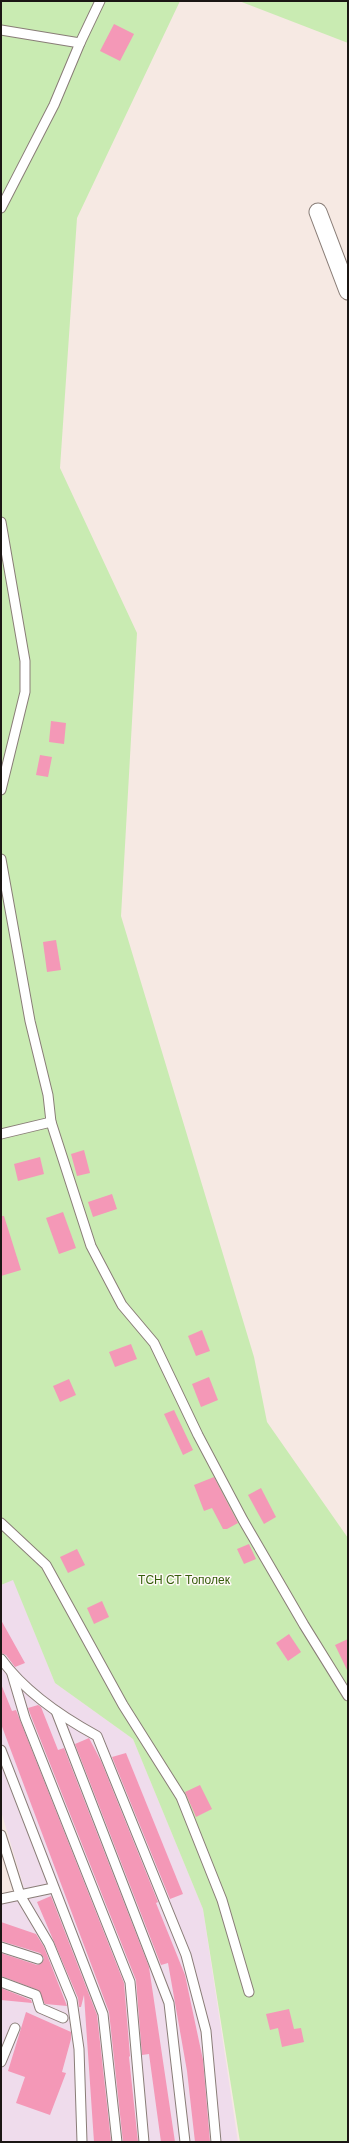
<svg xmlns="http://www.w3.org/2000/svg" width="349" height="2143" font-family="Helvetica,sans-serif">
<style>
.industrial{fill:#efdcec}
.green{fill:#c9ebb2}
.building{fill:#f498b7}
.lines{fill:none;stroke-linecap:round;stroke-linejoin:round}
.lane-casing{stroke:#897d77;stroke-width:11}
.street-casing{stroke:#897d77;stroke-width:19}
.lane{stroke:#fff;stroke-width:9}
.street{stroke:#fff;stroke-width:17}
.labels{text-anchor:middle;stroke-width:3;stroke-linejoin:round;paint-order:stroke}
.park-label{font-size:12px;fill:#365e0b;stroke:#fef8f6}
</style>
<rect width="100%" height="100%" fill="#f6e9e3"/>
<!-- industrial -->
<path class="industrial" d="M13,1579L55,1683L133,1739L203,1909L238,2142H1V1902L24,1888L1,1811V1585Z"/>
<!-- green -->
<g class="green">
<path d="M1,1H180L77,218L60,468L137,633L121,916L254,1357L267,1422L348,1538V2142H240L203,1909L133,1739L55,1683L13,1580L1,1585Z"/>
<path d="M239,1H348V43Z"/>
</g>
<!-- building -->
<g class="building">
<path d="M114,24L134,34L120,61L100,51Z"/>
<path d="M51,721L66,723L64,744L49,742Z"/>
<path d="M40,755L52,757L48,777L36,775Z"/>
<path d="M56,940L61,970L47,972L43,942Z"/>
<path d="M84,1150L90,1173L77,1176L71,1154Z"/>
<path d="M40,1157L44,1174L18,1181L14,1164Z"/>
<path d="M112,1194L117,1209L93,1217L88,1202Z"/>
<path d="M63,1212L76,1248L59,1254L46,1218Z"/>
<path d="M1,1216H4L21,1270L1,1276Z"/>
<path d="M202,1330L210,1351L196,1356L188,1336Z"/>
<path d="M131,1344L137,1359L115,1367L109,1352Z"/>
<path d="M209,1377L218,1400L201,1407L192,1384Z"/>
<path d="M69,1379L76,1395L60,1402L53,1386Z"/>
<path d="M174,1410L193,1450L183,1455L164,1414Z"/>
<path d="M214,1477L238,1523L227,1529H223L212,1508L204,1511L194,1485Z"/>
<path d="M261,1488L276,1517L264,1524L248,1495Z"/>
<path d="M249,1544L256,1559L244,1564L237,1549Z"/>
<path d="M77,1549L85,1565L68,1573L60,1557Z"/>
<path d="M102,1601L109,1617L94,1624L87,1608Z"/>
<path d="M1,1620L25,1663L15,1667L6,1655L1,1653Z"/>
<path d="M289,1634L301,1652L288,1661L276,1643Z"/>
<path d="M348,1639V1672L335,1645Z"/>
<path d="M1,1684L12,1711L16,1710L124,1983L130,2056L129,2057L138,2142H123L109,2012L1,1724Z"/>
<path d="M38,1705L41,1707L58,1750L64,1748L149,1967L175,2142H161L149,2054L142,2055L136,1980L31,1716L28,1708Z"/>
<path d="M89,1738L101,1761L158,1902L156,1903L185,1975L203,2060L210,2142H195L187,2071L168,1963L161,1965L75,1744Z"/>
<path d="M126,1753L183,1894L170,1899L112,1757Z"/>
<path d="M200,1785L212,1809L196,1817L185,1792Z"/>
<path d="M51,1896L97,2015L111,2141L94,2142L84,1995L81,2007H79L78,1998L37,1902Z"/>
<path d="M1,1922L36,1934L44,1947L67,2006L45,2004L38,1990L1,1976V1953L37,1965L42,1963L44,1958L40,1953L1,1941Z"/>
<path d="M1,1988L31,2000L32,2003L1,2000Z"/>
<path d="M289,2009L294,2029L301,2028L304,2042L282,2047L278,2028L270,2030L266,2014Z"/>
<path d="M26,2012L71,2032V2039L62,2072L66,2073L50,2115L16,2103L25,2077L8,2071Z"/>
</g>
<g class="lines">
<!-- lane casing -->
<g class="lane-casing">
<g id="lane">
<path d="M1,30L80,43L100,1"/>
<path d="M1,208L54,105L80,43"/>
<path d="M1,522L25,661V692L1,790"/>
<path d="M1,859L30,1021L48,1095L51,1122L1,1134"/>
<path d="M51,1122L91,1246L122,1305L154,1343L198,1435L243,1520L304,1625L348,1696"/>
<path d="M1,1523L46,1565L123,1705L181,1797L222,1900L249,1992"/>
<path d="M1,1659C25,1692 62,1717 97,1736L186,1955L206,2031L216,2142"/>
<path d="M12,1674L25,1718L130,1982L144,2142"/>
<path d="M56,1711L169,2003L185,2142"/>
<path d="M1,1750L103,2014L117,2142"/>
<path d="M1,1835L20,1895L1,1899"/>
<path d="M53,1888L20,1895L49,1944L72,2000L79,2049L82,2142"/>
<path d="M1,1947L38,1959"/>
<path d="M1,1982L36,1995L40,2008L63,2018"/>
<path d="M1,2062L15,2028"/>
</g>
</g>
<!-- street casing -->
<g class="street-casing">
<path id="street" d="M318,212L348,291"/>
</g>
<!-- lane -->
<use href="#lane" class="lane"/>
<!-- street -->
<use href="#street" class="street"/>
</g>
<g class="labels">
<!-- park labels -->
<g class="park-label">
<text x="184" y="1584">ТСН СТ Тополек</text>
</g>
</g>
<!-- border -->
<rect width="349" height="2143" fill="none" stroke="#1b1614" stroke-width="4"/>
</svg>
